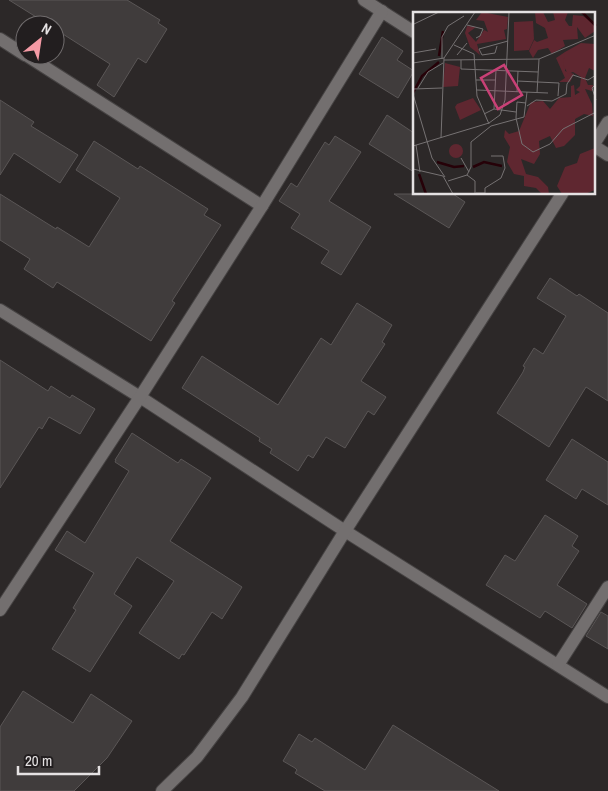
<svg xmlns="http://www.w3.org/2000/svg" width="608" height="791" font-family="'Archivo Narrow',sans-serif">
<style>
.building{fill:#403c3c;stroke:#5a5656}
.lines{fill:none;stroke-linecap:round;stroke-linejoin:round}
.minor-casing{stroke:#464343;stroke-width:14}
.tertiary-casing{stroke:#464343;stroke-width:14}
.minor{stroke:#736f6f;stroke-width:12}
.tertiary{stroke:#736f6f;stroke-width:12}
.inset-river{fill:none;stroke:#260108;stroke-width:2.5}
.inset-road{fill:none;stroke:#767273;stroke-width:1}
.view{fill:#c94076;fill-opacity:0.15;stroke:#c94076;stroke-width:2.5}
.inset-edge{fill:none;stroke:#e5e2e3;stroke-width:2.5}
</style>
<rect width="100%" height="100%" fill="#2c2828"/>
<!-- building -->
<g class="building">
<path d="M9,0H127L160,20L158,23L167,29L146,63L138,58L114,97L97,85L110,64L55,29V25H49Z"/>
<path d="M382,37L403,51L397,60L414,71L398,98L359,74Z"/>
<path d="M0,100L34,122L31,126L78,155L60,183L14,153L0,175Z"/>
<path d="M387,115L414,133V172L369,144Z"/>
<path d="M335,136L361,152L329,201L371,227L341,275L321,263L329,251L291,228L300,214L279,201L291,183L297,187L325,142L329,145Z"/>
<path d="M94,141L138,169L140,166L208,209L204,215L221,225L172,301L175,303L151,341L57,282L53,288L24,269L30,259L0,240V194L56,229L57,227L89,247L120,198L76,170Z"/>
<path d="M394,194H453L465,202L449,228Z"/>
<path d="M550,278L577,296L579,294L608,313V401L586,387L549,447L497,413L523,372L525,367L523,366L534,348L543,354L566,316L537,298Z"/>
<path d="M357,303L392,325L382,342L385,344L361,381L386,397L374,415L368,411L345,448L326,437L313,458L308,455L298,471L270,453L272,449L259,441L260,438L182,388L202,356L278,405L321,338L331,345Z"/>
<path d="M0,360L48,391L51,386L70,398L72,395L95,409L80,434L49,417L42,429L39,427L0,488Z"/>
<path d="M132,433L178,463L181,459L211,478L170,541L242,587L222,619L212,612L184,655L182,654L179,659L139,633L174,581L137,557L114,594L132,606L90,672L52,649L76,610L73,608L94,573L55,550L67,531L85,543L129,471L115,462L116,460H115Z"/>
<path d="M572,439L608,462V505L582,489L576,499L546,480Z"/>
<path d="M545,515L578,536L572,546L579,551L557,585L587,604L572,628L545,611L540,618L486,585L505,555L515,561Z"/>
<path d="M601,612L608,616V649L586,636Z"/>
<path d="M23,691L73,723L91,694L132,721L107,758L74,791H0V727Z"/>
<path d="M393,725L436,752L499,791H325L295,773L297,770L295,768L283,761L299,734L312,742L315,738L365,770Z"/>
</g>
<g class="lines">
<!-- minor casing -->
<g class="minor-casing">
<g id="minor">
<path d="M364,0L414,32"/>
<path d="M0,39L25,55"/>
<path d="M26,55L262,206"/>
<path d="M594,146L608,155"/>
<path d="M0,310L140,397L345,531L608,697"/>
<path d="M0,610L140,397L262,206L382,11"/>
<path d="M558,665L608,587"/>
</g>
</g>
<!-- tertiary casing -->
<g class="tertiary-casing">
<g id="tertiary">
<path d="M594,144L608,122"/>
<path d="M162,791L197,757L242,697L345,531L562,194"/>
</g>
</g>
<!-- minor -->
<use href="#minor" class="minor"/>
<!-- tertiary -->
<use href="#tertiary" class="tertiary"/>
</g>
<!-- overview -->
<g transform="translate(413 12)">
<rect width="182" height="182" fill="#2c2828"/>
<path d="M152,40V59L161,62L157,70H146L152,66L143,46ZM32,51L47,55L45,74L30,75ZM60,86L68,98L47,108L42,95L44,92Z" fill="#5f2730"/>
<path d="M69,0L95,5L94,17L91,18L93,27L64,32L67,43L57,35L52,21L54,14L63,15L55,21L63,30L71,18L75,20L71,9L63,8ZM122,0H130L135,10L142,8L140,0H155L152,8L156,14H159L160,3L170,4L182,13V19L172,26L164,15L165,27L150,28L152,34L139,42L135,36L125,38L120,46L116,39L121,28L124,30L135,26L132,16L123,11ZM168,31L182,32V59L176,56L172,66L175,73H180L179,79L172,77L179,92L180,104L171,102L162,107V123L151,134L143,136L137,124L126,129L127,142L121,152L108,147L113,162L125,165L135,175L136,182H129L123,176L111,174V164L101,162L94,150L97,135L91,125L92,118L96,122L106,119L118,90L130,89L137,97L146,86L158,85V74L161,73L162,83L167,80L163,78L167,74L168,65L160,60L155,62L150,53L152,40ZM36 139a7 7 0 1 1 14 0a7 7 0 1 1-14 0ZM182,136V178L172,182H149L144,174L152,155L164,151L167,142Z" fill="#5f2730"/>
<path d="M120,9L121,27L116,38L101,39V10Z" fill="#5f2730"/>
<path class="inset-river" d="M169,0L183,14M26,44L30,19M0,81L9,64L26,50M24,150L41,155L51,154M60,155L71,150L89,154M6,162L13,182"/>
<path class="inset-road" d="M1,12L26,0M54,13L70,17L67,24L63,26M41,33L61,42L64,84L76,112M84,34L82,41L69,43L66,37L95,29M0,41L23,37M44,43L54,31M29,47V25L35,14L51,4M31,48L126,47L183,23M48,48V57L125,60M0,51L31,46L62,0M63,68H82M104,69L146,71L145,84M183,72L179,76L183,88M5,76L15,60L30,51M0,77L29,76M64,78L135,81M104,80L105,59M124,81L126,47M0,82L19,146L32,165M113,91L104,90L103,106L109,132L120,140L137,132L150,117L183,100M114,94L123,88L139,89L153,82L154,72L160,63L175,68L183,63M81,97L83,58M71,102L81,97L103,100M28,126L31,46M3,133L7,160M0,134L76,111L87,103L92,88L96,0M48,146L56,160M0,157L30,164L40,182M54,163L58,155V130L78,114L111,105L114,80M35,169L54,163L62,169V182M63,181H72V176L88,166L92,156L90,144H78"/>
<path class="view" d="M91,53L109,83L85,97L68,66Z"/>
<rect width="182" height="182" class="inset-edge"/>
</g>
<!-- north arrow -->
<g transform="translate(40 40) rotate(30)"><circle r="24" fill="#221e1f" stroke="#706c6d"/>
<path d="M0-4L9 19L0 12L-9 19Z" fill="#f49aa5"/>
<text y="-8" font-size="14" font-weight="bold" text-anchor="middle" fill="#e5e2e3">N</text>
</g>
<!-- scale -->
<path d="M18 766v8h81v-8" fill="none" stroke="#e5e2e3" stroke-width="2.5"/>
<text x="25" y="766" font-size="15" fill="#e5e2e3" stroke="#221e1f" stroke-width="4" paint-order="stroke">20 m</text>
</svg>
